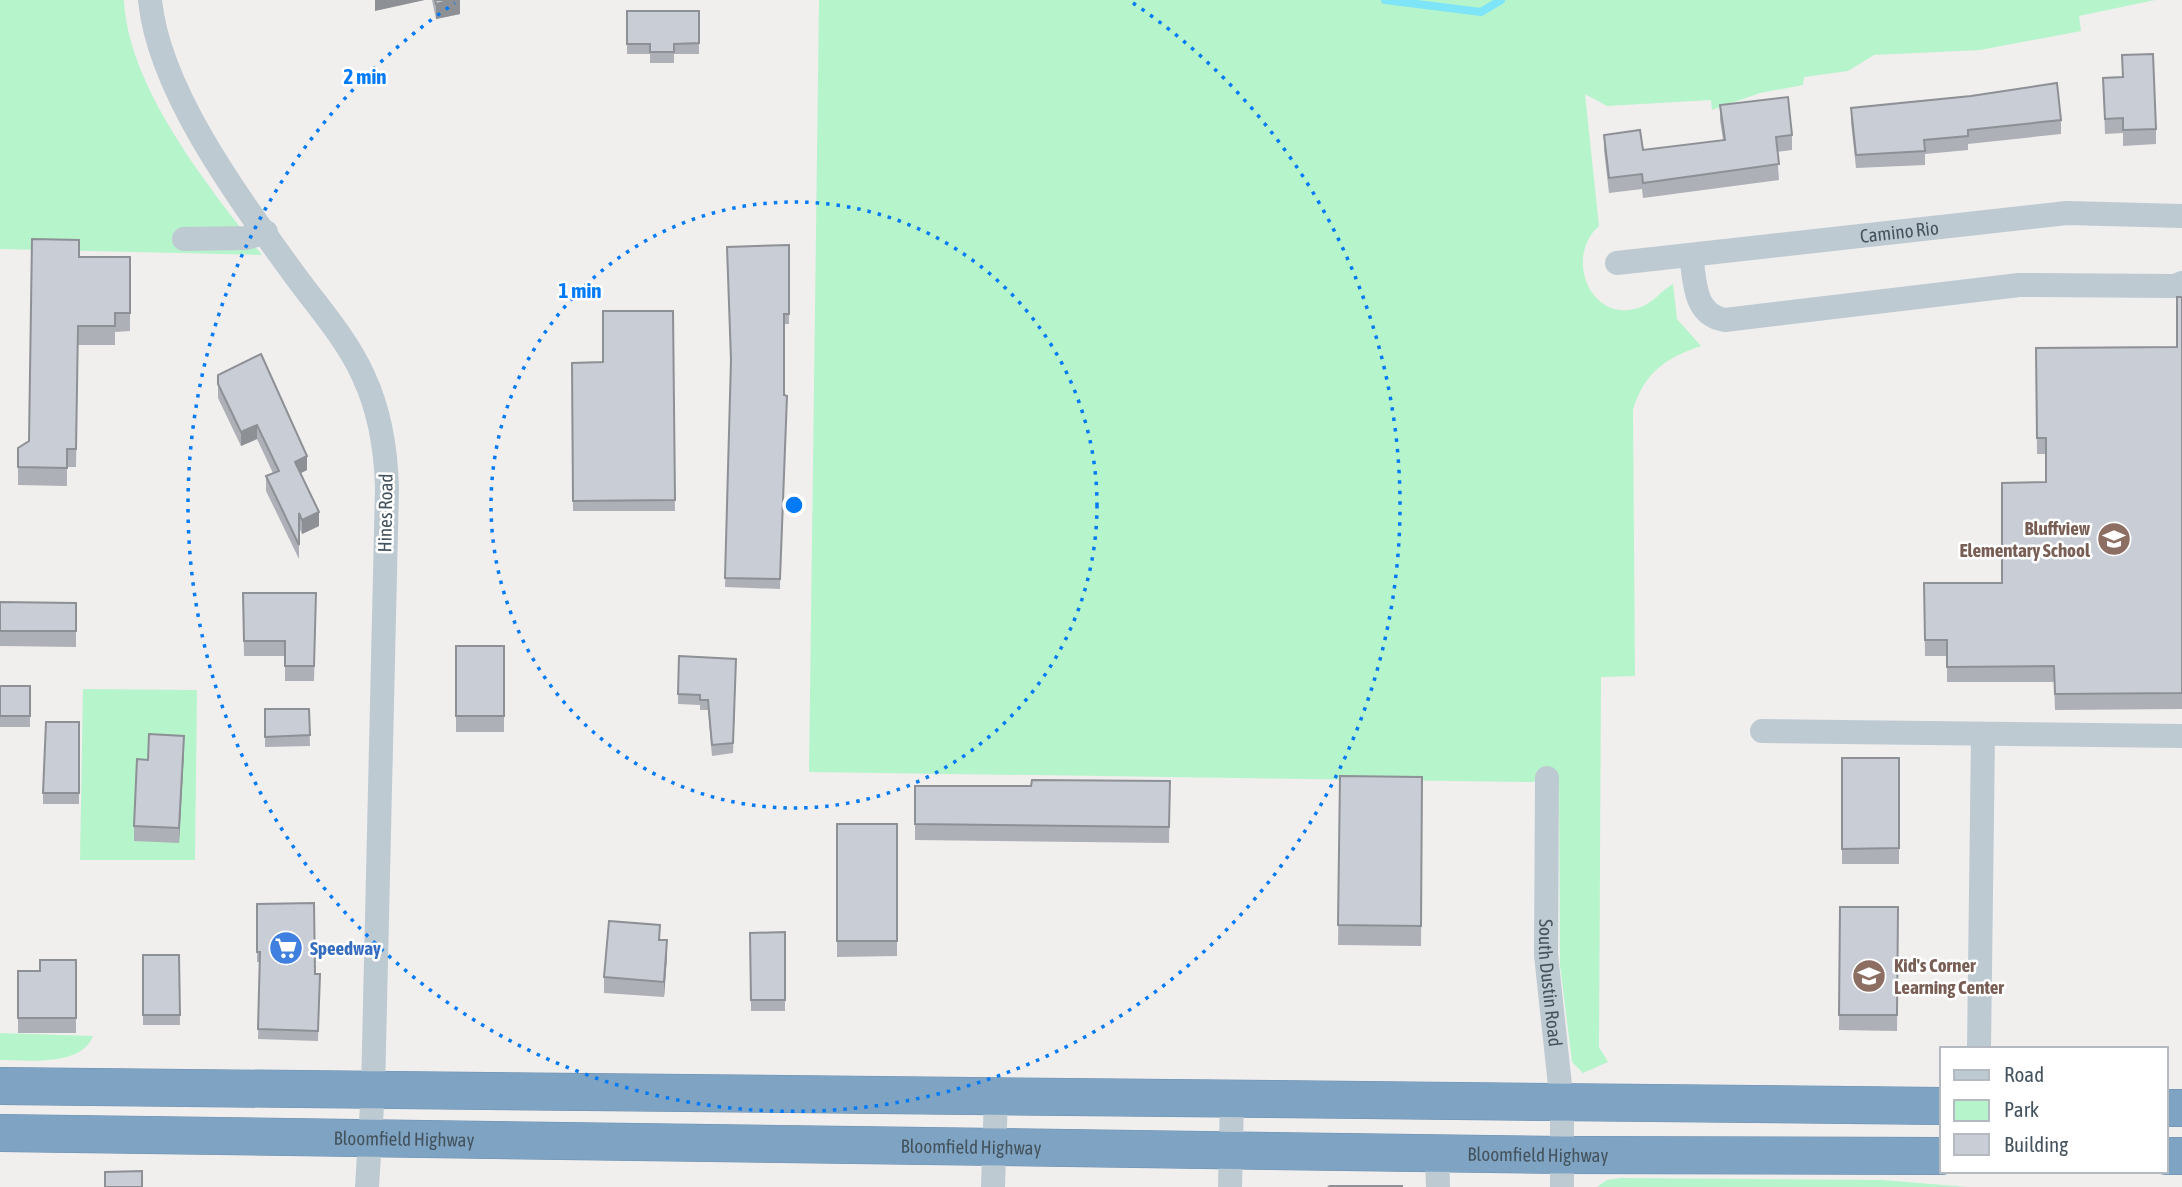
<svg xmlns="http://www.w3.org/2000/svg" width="2182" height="1187" font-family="'Asap Condensed',sans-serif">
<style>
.green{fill:#b6f4cb}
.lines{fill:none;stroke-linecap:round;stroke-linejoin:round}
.stream{stroke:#7ee4f7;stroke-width:8}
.highway-casing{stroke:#6b8faf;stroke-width:38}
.minor{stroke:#bdcad2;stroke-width:24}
.highway{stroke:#7fa4c3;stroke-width:37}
.wall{fill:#adb0b7}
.shaded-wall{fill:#8d9095}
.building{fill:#c9cdd5;stroke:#8d9095;stroke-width:2}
.ring{fill:none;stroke:#037af6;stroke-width:3.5;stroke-dasharray:3.5 7}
.labels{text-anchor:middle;stroke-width:5;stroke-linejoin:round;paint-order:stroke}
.street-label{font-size:19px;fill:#44535e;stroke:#fff}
.education-label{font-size:19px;font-weight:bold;fill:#785e54;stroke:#fff;text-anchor:end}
.shop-label{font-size:19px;font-weight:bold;fill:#366cbe;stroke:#fff;text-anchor:start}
.centre{fill:#037af6;stroke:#fff;stroke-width:3.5}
.ring-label{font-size:21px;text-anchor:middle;font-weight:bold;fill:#037af6;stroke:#fff;stroke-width:5;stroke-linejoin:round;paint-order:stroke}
</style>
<rect width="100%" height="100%" fill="#f1eeee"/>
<!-- green -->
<g class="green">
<path d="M0,0H124C128,88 209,187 262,255L0,249Z"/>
<path d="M819,0H2155L2079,16L2081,31L1980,50L1874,55L1848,71L1804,77L1803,85L1760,93L1712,110L1711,100L1607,106L1585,94L1599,226C1564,257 1590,323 1638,308C1653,304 1660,291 1673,284L1677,319L1701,346C1665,358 1644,373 1633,410L1635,676L1601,677L1599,1047L1608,1062L1583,1073L1572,1062L1560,965L1559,777L1532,782L809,772Z"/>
<path d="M83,689L197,690L195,860H80Z"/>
<path d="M0,1033L93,1036C81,1067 28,1060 0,1060Z"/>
<path d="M1621,1178L1882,1180L1968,1187H1597L1607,1180Z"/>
</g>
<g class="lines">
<!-- stream -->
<path class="stream" d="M1385,0L1481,12L1501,0"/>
<!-- highway casing -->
<g class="highway-casing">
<g id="highway">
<path d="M0,1086L1942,1106"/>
<path d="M2166,1108H2182"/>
<path id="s3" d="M0,1133L1562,1155L1942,1156"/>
<path d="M2166,1156H2182"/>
</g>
</g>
<!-- minor -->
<g class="minor">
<path d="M150,0C159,91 238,197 291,270C316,305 345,336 363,375C380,411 386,449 387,488L373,1090L367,1187"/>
<path d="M184,239L246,238L266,232"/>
<path d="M1691,255C1695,280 1693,315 1725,320L2019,285L2175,286L2182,283"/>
<path id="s1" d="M1617,263L2067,213L2182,216"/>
<path d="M1762,731L2182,736"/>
<path id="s2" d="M1547,778L1546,955L1562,1104V1187"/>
<path d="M1979,1049L1983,734"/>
<path d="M1437,1153L1438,1187"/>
<path d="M993,1187L996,1095"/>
<path d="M1230,1187L1232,1099"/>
</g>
<!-- highway -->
<use href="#highway" class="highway"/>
</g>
<!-- wall -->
<g class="wall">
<path d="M432,0H460V14L436,19Z"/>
<path d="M627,11H699V54H674V63H650V54H627Z"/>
<path d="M2122,55L2156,129V144L2123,146V133L2105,134L2103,78L2122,77Z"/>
<path d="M1720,105L1792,135V150L1777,152L1779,180L1643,198L1642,189L1609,193L1604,150V135L1643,150L1723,140L1720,120Z"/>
<path d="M1851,108L2061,120V134L1968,144V150L1925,154V165L1856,168L1851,122Z"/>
<path d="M789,245V324H784L780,589L725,587L731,365Z"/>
<path d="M79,257H130V331L115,332V345H78L76,467H67V486L18,485V448L29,441Z"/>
<path d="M2182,297V709L2055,710L2054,682H1947V656H1925L1924,583H2002L2046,482V454H2037L2036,348L2177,347Z"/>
<path d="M673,311L675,511H573L572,363L603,362Z"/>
<path d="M218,375L307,470L301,473L319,526L302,534L299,527V559L266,491V476L273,473L257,439L241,446L218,398Z"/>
<path d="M243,593L316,607L314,681H285V656H244Z"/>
<path d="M0,602L76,603V647L0,646Z"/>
<rect x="456" y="646" width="48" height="86"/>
<path d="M736,669L733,753L712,756L708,710H700V705L678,704V694Z"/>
<rect x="0" y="686" width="30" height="41"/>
<path d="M265,709H309L310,746L265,747Z"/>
<path d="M79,722V804H43V793Z"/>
<path d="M184,751L179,843L134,841V826L148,760Z"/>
<rect x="1842" y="758" width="57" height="106"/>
<path d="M1340,776L1422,777L1421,946L1338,945Z"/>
<path d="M1170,781L1169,843L915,840V786H1031Z"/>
<path d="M837,824H897V956L837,957Z"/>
<path d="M257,904L315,974H320L318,1041L258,1039L260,962H257Z"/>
<path d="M1840,907H1898L1897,1031L1839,1030Z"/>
<path d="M785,932V1011H751L750,933Z"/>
<path d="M660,940L667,956L664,997L604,993V977Z"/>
<path d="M143,955H179L180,1025H143Z"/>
<path d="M76,960V1033H18V971H40Z"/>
</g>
<!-- shaded-wall -->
<g class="shaded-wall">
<path d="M375,0H425L375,11Z"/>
<path d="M452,0H460V14L436,19V4Z"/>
<path d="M257,425V439L241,446V432Z"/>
<path d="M307,456V470L295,476V462Z"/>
<path d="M319,512V526L302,534V520Z"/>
<path d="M184,736V751L179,843V828Z"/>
<path d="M667,940V956L664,997V982Z"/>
</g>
<!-- building -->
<g class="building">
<path d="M435,0H452L436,4Z"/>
<path d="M627,11H699V43L674,44V52H650V44H627Z"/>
<path d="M2153,54L2156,129L2123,130V118L2105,119L2103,78L2123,77L2122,55Z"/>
<path d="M2057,83L2061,120L1968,130V136L1924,140L1925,151L1856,155L1851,108L1971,96Z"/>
<path d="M1788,97L1792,135L1776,137L1779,164L1643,183L1642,174L1609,178L1604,135L1640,130L1643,150L1725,140L1720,105Z"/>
<path d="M32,239L79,240V257H130V313H115V326H78L76,449H67V468L18,467V448L29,441Z"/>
<path d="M789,245V314H784V395L787,396L780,579L725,578L731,360L727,247Z"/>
<path d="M2177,297H2182V693L2055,694L2054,666L1947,667V640H1925L1924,583H2002V483L2046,482V438H2037L2036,348L2177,347Z"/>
<path d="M603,311H673L675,500L573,501L572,363L603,362Z"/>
<path d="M261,354L307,456L295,462L319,512L302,520L299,513V545L266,476L279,471L257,425L241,432L218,384V375Z"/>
<path d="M243,593H316L314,666H285V641H244Z"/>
<path d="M0,602L76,603V631H0Z"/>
<rect x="456" y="646" width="48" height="70"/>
<path d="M679,656L736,659L733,743L712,745L708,700H700V695L678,694Z"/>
<rect x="0" y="686" width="30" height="30"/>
<path d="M265,709H309L310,735L265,737Z"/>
<path d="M46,722H79V793H43Z"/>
<path d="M149,734L184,736L179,828L134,826L137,759L148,760Z"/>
<path d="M1842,758H1899V848L1842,849Z"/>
<path d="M1340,776L1422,777L1421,926L1338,925Z"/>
<path d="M1032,780L1170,781L1169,827L915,824V786H1031Z"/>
<rect x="837" y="824" width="60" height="117"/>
<path d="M314,903L315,974H320L318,1031L258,1029L260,952H257V904Z"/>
<path d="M1840,907H1898L1897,1015H1839Z"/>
<path d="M609,921L660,925L659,940H667L664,982L604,977Z"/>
<path d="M785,932V1000H751L750,933Z"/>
<path d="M143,955H179L180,1015H143Z"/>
<path d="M40,960H76V1018H18V971H40Z"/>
<path d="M142,1171V1187H105V1172Z"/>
<path d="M1330,1186H1402V1187H1328Z"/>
</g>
<!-- distance rings -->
<g class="ring">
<circle cx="794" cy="505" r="303"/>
<path d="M1133 3A606 606 0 1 1 455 3"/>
</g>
<!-- icons -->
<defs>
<g id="school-disc" transform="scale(1.75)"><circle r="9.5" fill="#8d6e63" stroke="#fff"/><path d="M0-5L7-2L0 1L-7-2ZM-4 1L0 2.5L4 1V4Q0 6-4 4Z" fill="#fff"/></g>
<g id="supermarket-disc" transform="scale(1.75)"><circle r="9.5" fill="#3f7fe0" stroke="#fff"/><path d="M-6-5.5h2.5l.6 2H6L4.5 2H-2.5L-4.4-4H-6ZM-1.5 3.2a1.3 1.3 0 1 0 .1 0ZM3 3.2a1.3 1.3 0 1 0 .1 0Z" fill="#fff"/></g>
</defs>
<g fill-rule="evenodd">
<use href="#school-disc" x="2114" y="539"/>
<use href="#supermarket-disc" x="286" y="948"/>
<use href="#school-disc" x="1869" y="976"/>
</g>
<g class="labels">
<!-- street labels -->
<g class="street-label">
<text dy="7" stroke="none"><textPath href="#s1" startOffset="284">Camino Rio</textPath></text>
<text transform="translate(385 513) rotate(-89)" y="7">Hines Road</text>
<text dy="7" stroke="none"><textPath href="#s2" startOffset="205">South Dustin Road</textPath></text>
<text dy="7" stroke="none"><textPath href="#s3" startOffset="404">Bloomfield Highway</textPath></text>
<text dy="7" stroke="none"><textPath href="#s3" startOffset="971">Bloomfield Highway</textPath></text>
<text dy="7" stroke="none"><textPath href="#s3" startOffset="1538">Bloomfield Highway</textPath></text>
</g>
<!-- education labels -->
<g class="education-label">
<text x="2090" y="535">Bluffview<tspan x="2090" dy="22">Elementary School</tspan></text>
<text x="1894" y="972" text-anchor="start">Kid's Corner<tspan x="1894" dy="22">Learning Center</tspan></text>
</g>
<!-- shop labels -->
<g class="shop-label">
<text x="310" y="955">Speedway</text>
</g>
</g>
<circle cx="794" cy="505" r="10" class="centre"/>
<g class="ring-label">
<text x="365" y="84">2 min</text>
<text x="580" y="298">1 min</text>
</g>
<!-- legend -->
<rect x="1940" y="1047" width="228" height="126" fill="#ffffff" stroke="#b4babf" stroke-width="2"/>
<rect x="1954" y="1070" width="35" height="10" fill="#bdcad2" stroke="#b4babf" stroke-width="2"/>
<text x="2004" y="1082" font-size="21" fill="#44535e">Road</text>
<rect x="1954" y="1100" width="35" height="21" fill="#b6f4cb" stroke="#b4babf" stroke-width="2"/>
<text x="2004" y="1117" font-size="21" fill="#44535e">Park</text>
<rect x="1954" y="1134" width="35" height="21" fill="#c9cdd5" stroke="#b4babf" stroke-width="2"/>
<text x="2004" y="1152" font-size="21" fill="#44535e">Building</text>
</svg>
